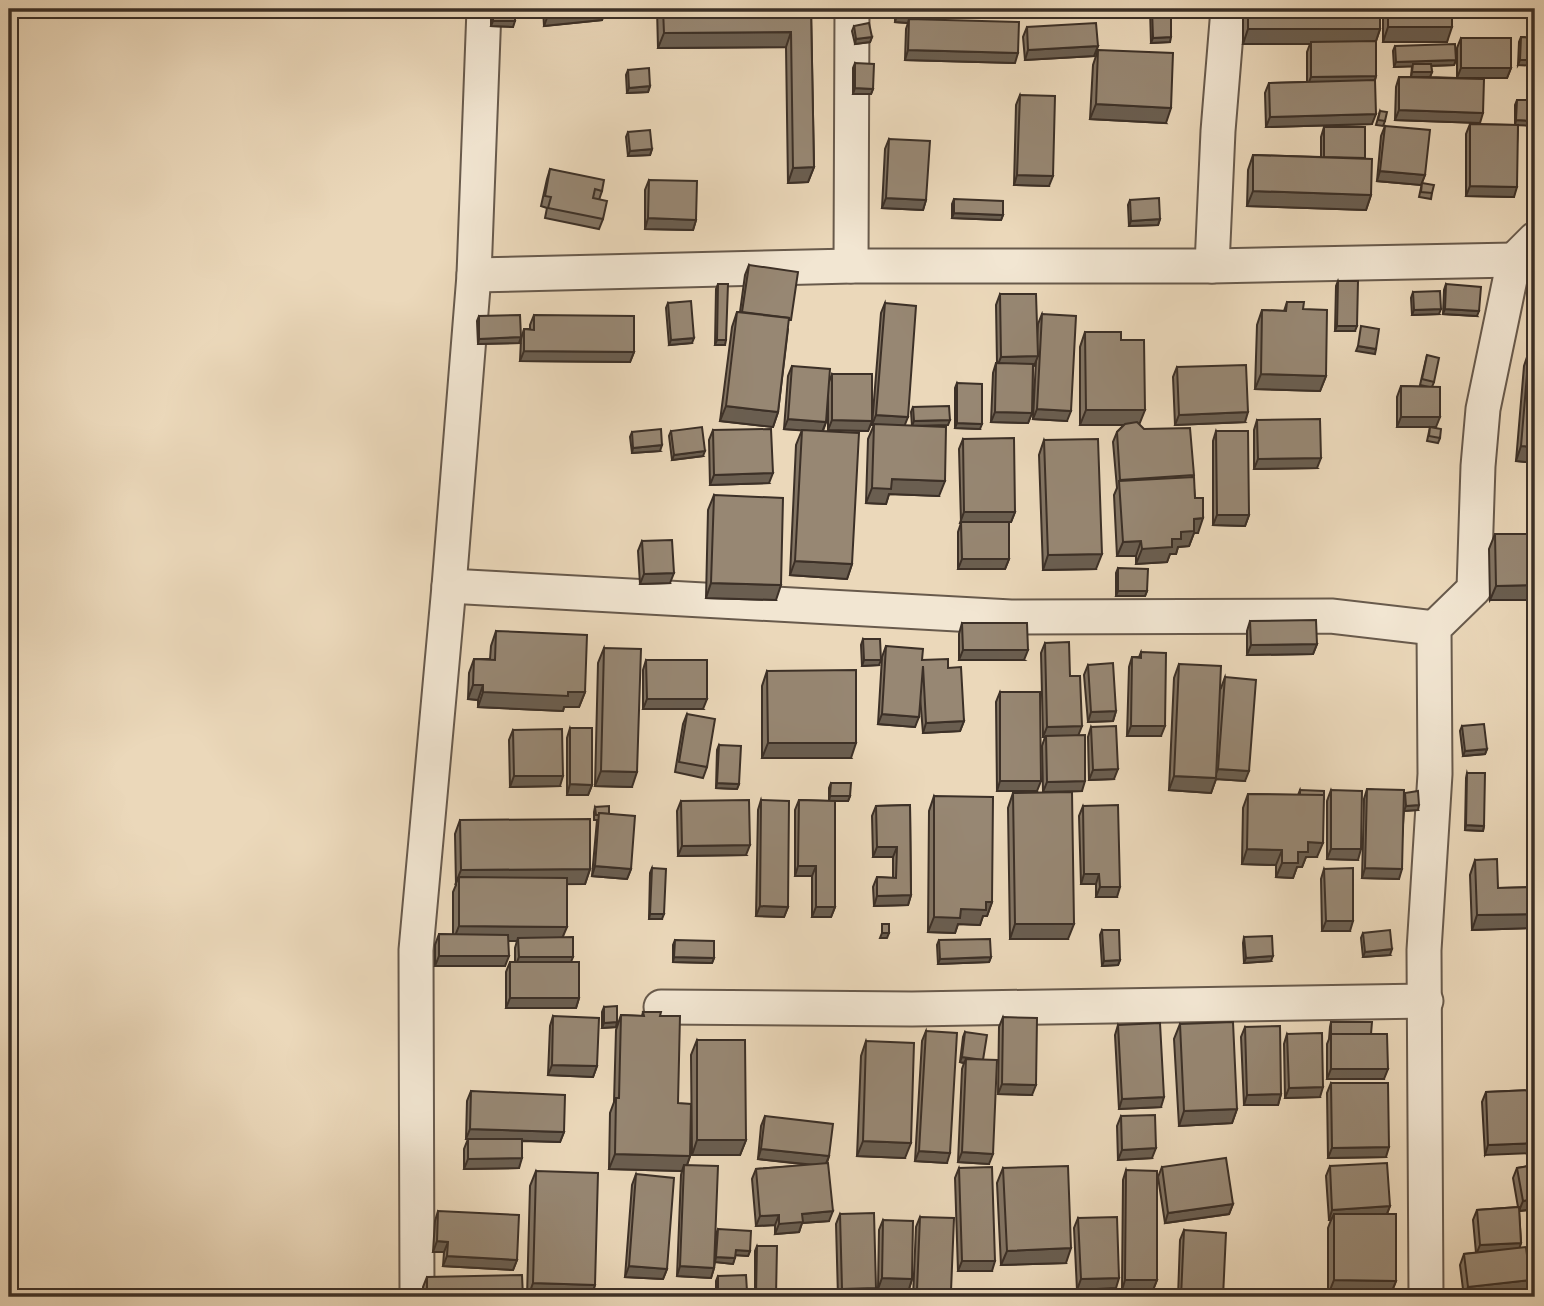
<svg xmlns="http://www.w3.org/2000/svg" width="1544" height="1306" font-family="'Old Standard TT',serif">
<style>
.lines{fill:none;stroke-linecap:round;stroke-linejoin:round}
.minor-casing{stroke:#685a4c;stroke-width:37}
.minor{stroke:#f2e6d2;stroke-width:33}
.wall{fill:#827463;stroke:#3c3027;stroke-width:2}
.shaded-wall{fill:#6a5e50;stroke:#3c3027;stroke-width:2}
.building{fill:#978773;stroke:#3c3027;stroke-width:2}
</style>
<rect width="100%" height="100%" fill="#ebd8ba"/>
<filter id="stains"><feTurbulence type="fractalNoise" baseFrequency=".00286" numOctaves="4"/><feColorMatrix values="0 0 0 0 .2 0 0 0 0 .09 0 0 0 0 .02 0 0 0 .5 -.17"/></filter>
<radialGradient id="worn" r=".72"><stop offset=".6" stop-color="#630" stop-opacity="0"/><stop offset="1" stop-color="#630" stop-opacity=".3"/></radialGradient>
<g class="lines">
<!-- minor casing -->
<g class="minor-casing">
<g id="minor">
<path d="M851,266L852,9"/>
<path d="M1212,266L1218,131L1228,9"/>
<path d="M474,275L851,266H1212L1514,260"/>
<path d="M449,586L1011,617L1331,616L1434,628"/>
<path d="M661,1007L912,1009L1426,1001"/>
<path d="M417,1297L416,950L449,586L474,275L484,9"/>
<path d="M1426,1297L1424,950L1435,774L1434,628L1474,589L1478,466L1483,409L1514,260L1535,239"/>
</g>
</g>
<!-- minor -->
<use href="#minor" class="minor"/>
</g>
<!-- wall -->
<g class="wall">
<path d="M491,9H515L513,27L491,26Z"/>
<path d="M543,9H605V10L602,20L544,26Z"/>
<path d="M657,9H811L814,167L808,182L788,183L786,47L658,48Z"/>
<path d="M895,9H941L939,20L1015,63L905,60L906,29L908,23L895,22Z"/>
<path d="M1150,9H1171L1170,42L1151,43Z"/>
<path d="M1243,9H1380V29L1376,41V76L1375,80L1372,124L1266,127L1265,93L1269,83L1307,82V52L1310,44H1243Z"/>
<path d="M1383,9H1452L1447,42H1383Z"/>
<path d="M854,26L872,37L870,42L855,44L852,31Z"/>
<path d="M1027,27L1098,46L1094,56L1025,60L1023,37Z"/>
<path d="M1521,37L1535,38L1518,65L1519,42Z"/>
<path d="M1461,38L1511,68L1507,78H1467L1480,123L1395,120L1396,87L1399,77H1411L1412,66L1394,67L1393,51L1395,46L1456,60L1454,65L1431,66L1432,72L1430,77L1457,78V48Z"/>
<path d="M1098,50L1166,123L1090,119L1093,65Z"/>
<path d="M855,63L873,89L871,94H853V68Z"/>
<path d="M628,70L650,86L648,92L627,93L626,75Z"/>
<path d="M1020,95L1049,186L1014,185L1016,105Z"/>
<path d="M1517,100L1518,126L1514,197L1466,196V134L1470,124L1515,125V105Z"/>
<path d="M1380,111L1385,121L1383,126L1376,125Z"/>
<path d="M1385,126L1425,175L1421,185L1377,181L1381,136Z"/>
<path d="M1324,127L1364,159L1371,195L1366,210L1247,206L1248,170L1253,155L1321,157V137Z"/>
<path d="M628,132L652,149L650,155L628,156L626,137Z"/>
<path d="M889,139L926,200L923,210L882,208L885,149Z"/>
<path d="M550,169L602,191L599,200L603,219L599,229L545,218L547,208L541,206L547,179Z"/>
<path d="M649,180L696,220L693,230L645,229V190Z"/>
<path d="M1422,183L1432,193L1431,199L1419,197Z"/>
<path d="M954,199L1003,215L1001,220L952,218V204Z"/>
<path d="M1130,200L1160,219L1158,225L1129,226L1128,205Z"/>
<path d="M749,265L788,329L778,412L773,427L720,421L732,327L737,312H740L745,275Z"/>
<path d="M1535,270V320H1533L1531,280Z"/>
<path d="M1338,281L1355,331H1335L1336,286Z"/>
<path d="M718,284L725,345H715L716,289Z"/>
<path d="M1446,284L1477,316L1443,314L1444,290Z"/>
<path d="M1413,292L1439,314L1412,315L1411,298Z"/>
<path d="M1000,294L1037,341L1038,324L1042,314L1067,421L1033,419L1036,360L1033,366L1032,413L1028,423L991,422L993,373L996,363H997L996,305Z"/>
<path d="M1287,302L1303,309L1326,376L1320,391L1255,389L1257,325L1262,310L1284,311Z"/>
<path d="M668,303L692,343L669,345L666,308Z"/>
<path d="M885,303L905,426L939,496L889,494L886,504L866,503L868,439L874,425H872L881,313Z"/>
<path d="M534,315L634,352L630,362L520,361L521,339L524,329H530V325Z"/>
<path d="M479,316L519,343L478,344L477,321Z"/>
<path d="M1085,332L1121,340L1139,425L1193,477L1198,533H1194L1189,546L1178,547L1176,554H1170L1167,562L1136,564V556H1117L1114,495L1117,488L1113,442L1117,432L1124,425H1080V347Z"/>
<path d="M1529,351L1535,463L1516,461L1524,366Z"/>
<path d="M1427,355L1434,382L1432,387L1436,427H1397V397L1401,386L1429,387L1420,385Z"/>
<path d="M792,366L829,382L832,374L872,421L868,431L828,430V394L826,422L823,431L852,564L847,579L790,575L796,445L802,430L784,429L788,376Z"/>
<path d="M1177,367L1245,422L1175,425L1173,377Z"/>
<path d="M957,383L980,429L955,428V388Z"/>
<path d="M913,407L948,425L912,426L911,412Z"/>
<path d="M1257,420L1317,468L1254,469V430Z"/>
<path d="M1430,427L1440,438L1438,443L1427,441Z"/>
<path d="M713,430L769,483L710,485L709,440Z"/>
<path d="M671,431L703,456L672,460L669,436Z"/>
<path d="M1216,431L1249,515L1245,526L1213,525V441Z"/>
<path d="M632,432L660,451L632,453L630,437Z"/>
<path d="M963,439L1015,512L1011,522H1009V559L1005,569H958V532L961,523L959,449Z"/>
<path d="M1044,440L1096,569L1043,570L1039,455Z"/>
<path d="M714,495L776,600L706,598L708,510Z"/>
<path d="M1495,534H1535L1490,600L1489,549Z"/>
<path d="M642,541L670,583L640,584L638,551Z"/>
<path d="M1118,568L1147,591L1145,596H1116V573Z"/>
<path d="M1250,621L1317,644L1313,654L1247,655V631Z"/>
<path d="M962,623L1024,660H959V634Z"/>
<path d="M496,631L585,692L579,707H564L563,711L478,707V700L468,699L469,673L474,659H490L491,646Z"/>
<path d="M863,639L879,665L862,666L861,645Z"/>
<path d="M1045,643L1070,676L1078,735L1082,791L1043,792L1042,746L1045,737H1043L1041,653Z"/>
<path d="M886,646L922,660L948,668L964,721L960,731L923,733L920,697L915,727L878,724L882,657Z"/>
<path d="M604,648L632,787L595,786L598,663Z"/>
<path d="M1141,652L1161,736H1127L1129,667L1132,657H1139Z"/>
<path d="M646,660L703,709H643V670Z"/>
<path d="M1179,664L1221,688L1225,677L1245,781L1216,779L1211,793L1169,790L1174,678Z"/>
<path d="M1088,665L1116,711L1113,721L1088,722L1084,675Z"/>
<path d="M767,671L851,758H762V686Z"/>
<path d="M1000,692L1037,791H997L996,702Z"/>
<path d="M687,714L707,767L703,778L675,772L683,724Z"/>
<path d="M1462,726L1487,749L1485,754L1463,756L1460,731Z"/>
<path d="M1091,727L1114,779L1089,780L1088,737Z"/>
<path d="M570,728L592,785L588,795H567V738Z"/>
<path d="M513,730L560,786L510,787L509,740Z"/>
<path d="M719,745L739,784L737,789L716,788L717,750Z"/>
<path d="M1467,773L1484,826L1483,831L1465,830L1466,778Z"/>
<path d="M831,783L850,796L848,801H835V907L831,917H812V876H795V810L799,800L829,801V788Z"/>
<path d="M1367,789L1404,794L1418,810L1404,811L1399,879L1362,878L1364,799Z"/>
<path d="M1300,790L1317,857H1306L1302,867H1297L1293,878L1276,877V865L1242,864L1243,808L1248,794L1298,795Z"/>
<path d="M1331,790L1358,860L1327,859V801Z"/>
<path d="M1013,793L1068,939H1010L1008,808Z"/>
<path d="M934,796L992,902L987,916H983L980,925L958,924L955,933L928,932L929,811Z"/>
<path d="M761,800L788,907L784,917L756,916L758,810Z"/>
<path d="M681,801L746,855L678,856L677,811Z"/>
<path d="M910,805L911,895L908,905L874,906L873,887L877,877L893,878V857H873L872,816L876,806Z"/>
<path d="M1083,806L1117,897H1096V884H1081L1079,816Z"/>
<path d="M595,807L631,869L627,879L592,876L597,820H594V812Z"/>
<path d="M460,820L590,869L585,884H567L563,937L571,962L579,998L576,1008H506V972L510,962H515V948L517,941H508L505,966H435V945L439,934L453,935V892L456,885L455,834Z"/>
<path d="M1475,860L1498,888L1535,887V928L1472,930L1470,875Z"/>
<path d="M652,868L662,919H649L650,873Z"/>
<path d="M1324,869L1350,931H1322L1321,879Z"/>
<path d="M1102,930L1120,960L1118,965L1102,966L1100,935Z"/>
<path d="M1363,933L1390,955L1363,957L1361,938Z"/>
<path d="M1244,937L1271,961L1244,963L1243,943Z"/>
<path d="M675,940L714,958L712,963L673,962V945Z"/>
<path d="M939,940L991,957L989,962L938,964L937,945Z"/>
<path d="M604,1007L616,1027L602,1028V1012Z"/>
<path d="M643,1012L660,1016L678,1103L690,1156L687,1165L715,1258L716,1234L718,1229L750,1251L748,1256L735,1255L733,1264L715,1262L714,1268L711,1278L677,1276L681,1175L682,1171L609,1169L610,1113L614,1102L616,1030L621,1015L642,1016Z"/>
<path d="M553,1016L597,1066L593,1077L548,1075L550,1026Z"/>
<path d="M1003,1017L1032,1095L998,1094L999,1027Z"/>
<path d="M1331,1022L1371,1034L1384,1079H1327V1044L1329,1039L1330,1027Z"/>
<path d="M1180,1024L1237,1109L1232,1123L1179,1126L1174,1039Z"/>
<path d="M1118,1025L1161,1107L1119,1109L1115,1035Z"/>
<path d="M1245,1027L1281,1094L1278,1105H1244L1241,1037Z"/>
<path d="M926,1031L947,1163L915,1161L922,1041Z"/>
<path d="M965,1032L983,1060L989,1164L958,1162L962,1069L964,1063L960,1062L963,1037Z"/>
<path d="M1287,1034L1320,1097L1285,1098L1284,1044Z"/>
<path d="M697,1040L746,1140L740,1155H692L691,1055Z"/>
<path d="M866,1041L905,1158L857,1156L861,1056Z"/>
<path d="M1331,1083L1386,1157L1328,1158L1327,1093Z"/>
<path d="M1535,1090L1485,1155L1482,1102L1486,1092Z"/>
<path d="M471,1091L564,1132L560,1142L522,1141L519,1168L464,1169V1149L468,1139H469H466L467,1101Z"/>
<path d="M765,1116L829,1156L827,1163L829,1221L802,1223L799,1232L775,1234V1225L756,1226L752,1179L756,1169L810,1165L758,1159L761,1126Z"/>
<path d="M1121,1116L1152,1158L1118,1160L1117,1126Z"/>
<path d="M1535,1165V1209L1519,1211L1521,1243L1519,1248L1527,1290L1464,1297L1460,1265L1464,1254L1476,1253L1473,1220L1477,1210L1518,1207L1513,1178L1517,1168Z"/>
<path d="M1330,1166L1390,1206L1387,1214L1396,1281L1390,1296L1328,1295V1228L1331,1220H1329L1326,1176Z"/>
<path d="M1162,1167L1233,1204L1229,1214L1165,1223L1158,1177Z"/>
<path d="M959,1168L992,1271H958L955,1178Z"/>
<path d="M1003,1168L1066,1263L1001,1265L997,1183Z"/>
<path d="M1126,1170L1157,1280L1153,1290H1122L1123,1180Z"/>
<path d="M536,1171L595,1285L591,1297H527L530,1186Z"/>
<path d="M636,1174L667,1269L663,1279L625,1277L632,1185Z"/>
<path d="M438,1211L517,1260L513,1270L443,1266L444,1252H433L435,1221Z"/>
<path d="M840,1214L876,1288L873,1297H838L836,1224Z"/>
<path d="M920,1217L951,1291L949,1297H913L916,1227Z"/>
<path d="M1078,1218L1116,1288L1077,1290L1074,1228Z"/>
<path d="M883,1220L912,1279L909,1289H878L879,1230Z"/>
<path d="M1184,1230L1223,1297H1178L1180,1240Z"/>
<path d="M757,1246L775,1297H819H755V1251Z"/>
<path d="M718,1276L747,1291L745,1296L716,1297V1281Z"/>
<path d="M427,1277L523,1297H423V1287Z"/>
</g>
<!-- shaded-wall -->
<g class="shaded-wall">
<path d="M605,10L602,20L544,26L548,15Z"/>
<path d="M898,12L941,14L937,24L909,19L908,23L895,22Z"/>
<path d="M493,21H515L513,27L491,26Z"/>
<path d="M1388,27H1452L1447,42H1383Z"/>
<path d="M1248,29H1380L1375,44H1243Z"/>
<path d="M791,32L786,47L658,48L664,33Z"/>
<path d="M872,37L870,42L855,44L856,39Z"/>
<path d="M1171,37L1170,42L1151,43L1153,38Z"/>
<path d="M1098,46L1094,56L1025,60L1028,50Z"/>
<path d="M908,50L1018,53L1015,63L905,60Z"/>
<path d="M1456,60L1454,65L1394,67L1396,62Z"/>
<path d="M1520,60H1535V66L1518,65Z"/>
<path d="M1461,68H1511L1507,78H1457Z"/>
<path d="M1412,72H1432L1430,77H1411Z"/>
<path d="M1376,76L1373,86L1307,87L1311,77Z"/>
<path d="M650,86L648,92L627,93L629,88Z"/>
<path d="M855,88L873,89L871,94H853Z"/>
<path d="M1096,104L1171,108L1166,123L1090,119Z"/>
<path d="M1399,110L1483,113L1480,123L1395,120Z"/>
<path d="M1376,114L1372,124L1266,127L1270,117Z"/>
<path d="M1516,120L1535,121V126L1515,125Z"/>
<path d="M652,149L650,155L628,156L630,151Z"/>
<path d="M814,167L808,182L788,183L793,168Z"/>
<path d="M1380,171L1425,175L1421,185L1377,181Z"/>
<path d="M1017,175L1053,176L1049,186L1014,185Z"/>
<path d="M1470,186L1517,187L1514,197L1466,196Z"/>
<path d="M1253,191L1371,195L1366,210L1247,206Z"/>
<path d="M886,198L926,200L923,210L882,208Z"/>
<path d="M954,213L1003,215L1001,220L952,218Z"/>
<path d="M648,218L696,220L693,230L645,229Z"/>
<path d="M1160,219L1158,225L1129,226L1131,221Z"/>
<path d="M1441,309L1439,314L1412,315L1414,310Z"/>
<path d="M1445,309L1479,311L1477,316L1443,314Z"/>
<path d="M1337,326H1357L1355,331H1335Z"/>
<path d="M521,337L519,343L478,344L479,339Z"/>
<path d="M694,338L692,343L669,345L671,340Z"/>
<path d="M717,340H726L725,345H715Z"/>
<path d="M1358,346L1376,349L1375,354L1356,351Z"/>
<path d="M524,351L634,352L630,362L520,361Z"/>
<path d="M1038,356L1034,366L997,367L1001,357Z"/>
<path d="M1261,374L1326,376L1320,391L1255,389Z"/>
<path d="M726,406L778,412L773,427L720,421Z"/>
<path d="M1037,409L1071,411L1067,421L1033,419Z"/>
<path d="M1086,410H1145L1139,425H1080Z"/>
<path d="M995,412L1032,413L1028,423L991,422Z"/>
<path d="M1248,412L1245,422L1175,425L1179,415Z"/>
<path d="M876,415L908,417L904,427L872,425Z"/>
<path d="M1401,417H1440L1436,427H1397Z"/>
<path d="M788,419L826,422L822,432L784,429Z"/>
<path d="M832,420L872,421L868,431L828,430Z"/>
<path d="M950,420L948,425L912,426L914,421Z"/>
<path d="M957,423L982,424L980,429L955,428Z"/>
<path d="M662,445L660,451L632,453L633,448Z"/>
<path d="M1521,446L1535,447V463L1516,461Z"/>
<path d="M705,451L703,456L672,460L674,455Z"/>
<path d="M1321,458L1317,468L1254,469L1258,459Z"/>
<path d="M773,473L769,483L710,485L714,475Z"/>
<path d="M892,479L945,481L939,496L889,494L886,504L866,503L872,488Z"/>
<path d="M964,512H1015L1011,522L960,523Z"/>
<path d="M1217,515H1249L1245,526L1213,525Z"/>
<path d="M1203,518L1198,533H1194L1189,546L1178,547L1176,554H1170L1167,562L1136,564L1142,549L1172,539L1181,532L1194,519Z"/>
<path d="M1141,541L1136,556H1117L1123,542Z"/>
<path d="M1102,554L1096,569L1043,570L1048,555Z"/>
<path d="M962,559H1009L1005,569H958Z"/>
<path d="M795,561L852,564L847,579L790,575Z"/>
<path d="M674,573L670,583L640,584L644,574Z"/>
<path d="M711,583L781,585L776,600L706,598Z"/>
<path d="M1535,585V600H1490L1496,586Z"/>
<path d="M1118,591H1147L1145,596H1116Z"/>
<path d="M1317,644L1313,654L1247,655L1251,645Z"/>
<path d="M963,650H1028L1024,660H959Z"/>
<path d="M864,660H881L879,665L862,666Z"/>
<path d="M473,685H483L478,700L468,699Z"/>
<path d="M483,692H585L579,707H564L563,711L478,707Z"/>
<path d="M647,699H707L703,709H643Z"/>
<path d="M1116,711L1113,721L1088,722L1091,712Z"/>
<path d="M882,714L919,717L915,727L878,724Z"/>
<path d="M964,721L960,731L923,733L926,723Z"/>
<path d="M1082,726L1078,736L1043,737L1047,727Z"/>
<path d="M1131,726H1165L1161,736H1127Z"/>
<path d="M768,743H856L851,758H762Z"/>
<path d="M1487,749L1485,754L1463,756L1465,751Z"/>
<path d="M1118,769L1114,779L1089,780L1093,770Z"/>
<path d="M1218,769L1249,771L1245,781L1216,779L1211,793L1169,790L1174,776L1214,778Z"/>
<path d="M601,771L637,772L632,787L595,786Z"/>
<path d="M514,776H563L560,786L510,787Z"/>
<path d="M1000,781H1041L1037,791H997Z"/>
<path d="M1085,781L1082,791L1043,792L1047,782Z"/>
<path d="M717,783L739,784L737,789L716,788Z"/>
<path d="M570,784L592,785L588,795H567Z"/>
<path d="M830,796H850L848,801H829Z"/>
<path d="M1419,805L1418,810L1404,811L1406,806Z"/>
<path d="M1466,825L1484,826L1483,831L1465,830Z"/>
<path d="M1308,842L1323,843L1317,857H1306L1302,867H1297L1293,878L1276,877L1282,863L1298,852Z"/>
<path d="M750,845L746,855L678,856L682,846Z"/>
<path d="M877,847H897L893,857H873Z"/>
<path d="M1247,849L1282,850L1276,865L1242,864Z"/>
<path d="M1331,849H1361L1358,860L1327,859Z"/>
<path d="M595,866L631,869L627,879L592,876Z"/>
<path d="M798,866H816L812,876H795Z"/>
<path d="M1365,868L1402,869L1399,879L1362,878Z"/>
<path d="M590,869L585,884L459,885V877L455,885L461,870Z"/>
<path d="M1084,874H1099L1096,884H1081Z"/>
<path d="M1100,887H1120L1117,897H1096Z"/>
<path d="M911,895L908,905L874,906L877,896Z"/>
<path d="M986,902H992L987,916H983L980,925L958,924L955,933L928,932L934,917Z"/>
<path d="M760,906L788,907L784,917L756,916Z"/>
<path d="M816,907H835L831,917H812Z"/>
<path d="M650,914H664L662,919H649Z"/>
<path d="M1535,914V928L1472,930L1477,915Z"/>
<path d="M1326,921H1353L1350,931H1322Z"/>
<path d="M1015,924H1074L1068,939H1010Z"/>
<path d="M459,926L567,927L561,941L518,938L517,941H453Z"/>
<path d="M882,933H889L887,938H880Z"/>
<path d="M1392,949L1390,955L1363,957L1365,952Z"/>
<path d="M439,956H509L505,966H435Z"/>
<path d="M1273,956L1271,961L1244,963L1246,958Z"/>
<path d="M519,957H573L569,967H515Z"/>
<path d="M674,957L714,958L712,963L673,962Z"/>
<path d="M991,957L989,962L938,964L940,959Z"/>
<path d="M1120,960L1118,965L1102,966L1104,961Z"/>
<path d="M510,998H579L576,1008H506Z"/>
<path d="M617,1022L616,1027L602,1028L604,1023Z"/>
<path d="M962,1057L983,1060L966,1059L964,1063L960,1062Z"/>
<path d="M552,1065L597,1066L593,1077L548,1075Z"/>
<path d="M1331,1069H1388L1384,1079H1327Z"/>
<path d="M1002,1084L1036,1085L1032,1095L998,1094Z"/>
<path d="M1323,1087L1320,1097L1285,1098L1289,1088Z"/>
<path d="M1281,1094L1278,1105H1244L1247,1095Z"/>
<path d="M1164,1097L1161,1107L1119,1109L1122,1099Z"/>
<path d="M1237,1109L1232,1123L1179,1126L1184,1111Z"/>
<path d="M470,1129L564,1132L560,1142L466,1139Z"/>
<path d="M697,1140H746L740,1155H692Z"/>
<path d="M863,1141L911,1143L905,1158L857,1156Z"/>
<path d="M1535,1143V1153L1485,1155L1488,1145Z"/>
<path d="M1389,1147L1386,1157L1328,1158L1332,1148Z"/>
<path d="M1156,1148L1152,1158L1118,1160L1122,1150Z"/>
<path d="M761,1149L829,1156L825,1166L758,1159Z"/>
<path d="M919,1151L950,1153L947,1163L915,1161Z"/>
<path d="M962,1152L993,1154L989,1164L958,1162Z"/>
<path d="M615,1154L690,1156L685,1171L684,1165L682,1171L609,1169Z"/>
<path d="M522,1158L519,1168L464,1169L468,1159Z"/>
<path d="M1535,1199V1209L1519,1211L1523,1201Z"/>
<path d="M1233,1204L1229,1214L1165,1223L1168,1213Z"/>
<path d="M1390,1206L1386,1216L1334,1214L1331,1220H1329L1332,1210Z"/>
<path d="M833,1211L829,1221L802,1223L799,1232L775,1234L779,1224L802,1214Z"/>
<path d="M779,1215L775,1225L756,1226L760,1216Z"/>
<path d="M437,1241L448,1242L444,1252H433Z"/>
<path d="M1521,1243L1518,1253L1476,1255L1480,1245Z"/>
<path d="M1071,1248L1066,1263L1001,1265L1007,1251Z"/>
<path d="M736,1250L750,1251L748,1256L734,1255Z"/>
<path d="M447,1256L517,1260L513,1270L443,1266Z"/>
<path d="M716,1257L735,1258L733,1264L715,1262Z"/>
<path d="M962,1261H995L992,1271H958Z"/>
<path d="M629,1266L667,1269L663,1279L625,1277Z"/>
<path d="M680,1266L714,1268L711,1278L677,1276Z"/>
<path d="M882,1278L912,1279L909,1289H878Z"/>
<path d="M1119,1278L1116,1288L1077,1290L1081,1279Z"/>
<path d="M1125,1280H1157L1153,1290H1122Z"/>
<path d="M1334,1280L1396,1281L1390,1296L1328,1295Z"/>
<path d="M1530,1280L1527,1290L1464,1297L1468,1287Z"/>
<path d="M533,1283L595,1285L591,1297H528Z"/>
<path d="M876,1288L873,1297H839L842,1289Z"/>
<path d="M917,1290L951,1291L949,1297H914Z"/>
<path d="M747,1291L745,1296L716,1297L718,1292Z"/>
</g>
<!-- building -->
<g class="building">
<rect x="493" y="9" width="22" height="12"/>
<path d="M547,9H605V10L548,15Z"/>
<path d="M663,9H811L814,167L793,168L791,32L664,33Z"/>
<path d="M899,9H941V14L898,12Z"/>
<path d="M1152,9H1171V37L1153,38Z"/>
<rect x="1248" y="9" width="132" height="20"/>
<rect x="1388" y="9" width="64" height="18"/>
<path d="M909,19L1019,22L1018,53L908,50Z"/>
<path d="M869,23L872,37L856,39L854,26Z"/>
<path d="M1096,23L1098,46L1028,50L1027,27Z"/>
<path d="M1521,37L1535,38V60H1520Z"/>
<rect x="1461" y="38" width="50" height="30"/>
<path d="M1376,41V76L1311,77V42Z"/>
<path d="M1455,44L1456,60L1396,62L1395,46Z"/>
<path d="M1098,50L1173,53L1171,108L1096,104Z"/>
<path d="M855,63L874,64L873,89L855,88Z"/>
<path d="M1413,64H1431L1432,72H1412Z"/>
<path d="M649,68L650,86L629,88L628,70Z"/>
<path d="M1399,77L1484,79L1483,113L1399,110Z"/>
<path d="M1375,80L1376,114L1270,117L1269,83Z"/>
<path d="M1020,95L1055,96L1053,176L1017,175Z"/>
<path d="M1517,100H1535V121L1516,120Z"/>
<path d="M1380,111L1387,112L1385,121L1378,120Z"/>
<path d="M1470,124L1518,125L1517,187L1470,186Z"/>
<path d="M1385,126L1430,130L1425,175L1380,171Z"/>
<path d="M1324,127H1365V158L1324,157Z"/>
<path d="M650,130L652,149L630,151L628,132Z"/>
<path d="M889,139L930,141L926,200L886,198Z"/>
<path d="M1253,155L1372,159L1371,195L1253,191Z"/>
<path d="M550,169L604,180L602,191L595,189L593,198L607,201L603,219L548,208L551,197L545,196Z"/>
<path d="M649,180L697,181L696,220L648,218Z"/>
<path d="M1422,183L1434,185L1432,193L1421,192Z"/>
<path d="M1159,198L1160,219L1131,221L1130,200Z"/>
<path d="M954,199L1003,201V215L954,213Z"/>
<path d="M749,265L798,272L791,320H789V318L742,312Z"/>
<path d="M1338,281H1358L1357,326H1337Z"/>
<path d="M718,284H728L726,340H717Z"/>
<path d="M1446,284L1481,287L1479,311L1445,309Z"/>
<path d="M1440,291L1441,309L1414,310L1413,292Z"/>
<path d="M1000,294H1036L1038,356L1001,357Z"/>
<path d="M691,301L694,338L671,340L668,303Z"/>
<path d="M1287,302H1304L1303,309L1327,310L1326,376L1261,374L1262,310L1286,311Z"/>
<path d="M885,303L916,306L908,417L876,415Z"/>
<path d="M737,312L789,318L778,412L726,406Z"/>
<path d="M1042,314L1076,316L1071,411L1037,409Z"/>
<path d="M520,315L521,337L479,339V316Z"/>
<path d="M534,315L634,316V352L524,351V329L534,330Z"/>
<path d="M1361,326L1379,329L1376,349L1358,346Z"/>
<path d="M1085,332H1121V340H1144L1145,410H1086Z"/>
<path d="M1529,351H1535V447L1521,446Z"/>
<path d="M1427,355L1439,358L1434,382L1422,379Z"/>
<path d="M996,363L1033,364L1032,413L995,412Z"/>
<path d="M1246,365L1248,412L1179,415L1177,367Z"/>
<path d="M792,366L830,369L826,422L788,419Z"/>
<path d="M832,374H872V421L832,420Z"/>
<path d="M957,383L982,384V424L957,423Z"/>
<path d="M1401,386L1440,387V417H1401Z"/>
<path d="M949,406L950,420L914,421L913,407Z"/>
<path d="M1320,419L1321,458L1258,459L1257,420Z"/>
<path d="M1137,422L1144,429L1190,428L1194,475L1120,480L1117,432L1125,424Z"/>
<path d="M874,424L946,427L945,481L892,479L891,489L872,488Z"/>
<path d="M702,427L705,451L674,455L671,431Z"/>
<path d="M1430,427L1441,429L1440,438L1429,436Z"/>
<path d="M661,429L662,445L633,448L632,432Z"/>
<path d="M771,429L773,473L714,475L713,430Z"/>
<path d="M802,430L859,433L852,564L795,561Z"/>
<path d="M1216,431H1248L1249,515H1217Z"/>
<path d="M1014,438L1015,512H964L963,439Z"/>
<path d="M1098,439L1102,554L1048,555L1044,440Z"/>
<path d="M1194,477L1195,498H1203V518L1194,519V531L1181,532V539H1172V547L1142,549L1141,541L1123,542L1119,481Z"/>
<path d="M714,495L783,498L781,585L711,583Z"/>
<path d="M961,522H1009V559H962Z"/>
<path d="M1495,534H1535V585L1496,586Z"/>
<path d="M672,540L674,573L644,574L642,541Z"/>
<path d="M1118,568L1148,569L1147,591H1118Z"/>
<path d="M1316,620L1317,644L1251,645L1250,621Z"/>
<path d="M962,623H1027L1028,650H963Z"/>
<path d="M496,631L587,635L585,692H568V696L483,692V685H473L474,659L495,660Z"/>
<path d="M863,639H880L881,660H864Z"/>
<path d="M1069,642L1070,676H1080L1082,726L1047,727L1045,643Z"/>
<path d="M886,646L923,649L922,660L948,659V668L961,667L964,721L926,723L923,666L919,717L882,714Z"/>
<path d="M604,648L641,649L637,772L601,771Z"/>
<path d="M1141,652L1166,653L1165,726H1131L1132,657L1141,658Z"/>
<path d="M646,660H707V699H647Z"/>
<path d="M1113,663L1116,711L1091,712L1088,665Z"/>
<path d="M1179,664L1221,666L1216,778L1174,776Z"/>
<path d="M856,670V743H768L767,671Z"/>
<path d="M1225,677L1256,680L1249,771L1218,769Z"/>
<path d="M1000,692H1040L1041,781H1000Z"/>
<path d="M687,714L715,719L707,767L679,762Z"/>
<path d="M1484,724L1487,749L1465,751L1462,726Z"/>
<path d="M1116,726L1118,769L1093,770L1091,727Z"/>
<path d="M570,728H592V785L570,784Z"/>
<path d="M562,729L563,776H514L513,730Z"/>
<path d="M1085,735V781L1047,782L1046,736Z"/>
<path d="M719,745L741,746L739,784L717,783Z"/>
<path d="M1467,773H1485L1484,826L1466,825Z"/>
<path d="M831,783H851L850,796H830Z"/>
<path d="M1367,789L1404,790L1402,869L1365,868Z"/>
<path d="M1300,790L1324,791V800V795H1300Z"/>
<path d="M1331,790L1362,791L1361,849H1331Z"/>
<path d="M1418,791L1419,805L1406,806L1405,793Z"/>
<path d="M1072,792L1074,924H1015L1013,793Z"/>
<path d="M1248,794L1324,795L1323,843L1308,842V852H1298V863H1282V850L1247,849Z"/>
<path d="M934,796L993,797L992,902H986V910L961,909L960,918L934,917Z"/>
<path d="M749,800L750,845L682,846L681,801Z"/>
<path d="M761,800L789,801L788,907L760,906Z"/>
<path d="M799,800L835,801V907H816V866H798Z"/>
<path d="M910,805L911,895L877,896V877L896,878L897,847H877L876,806Z"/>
<path d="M1118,805L1120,887H1100L1099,874H1084L1083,806Z"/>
<path d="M609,806V814L599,813V815H596L595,807Z"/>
<path d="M599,813L635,816L631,869L595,866Z"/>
<path d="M590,819V869L461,870L460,820Z"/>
<path d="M1497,859L1498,888L1535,887V914L1477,915L1475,860Z"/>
<path d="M652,868L666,869L664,914H650Z"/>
<path d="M1353,868V921H1326L1324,869Z"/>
<path d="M459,877L567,878V927L459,926Z"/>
<rect x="882" y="924" width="7" height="9"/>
<path d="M1102,930H1119L1120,960L1104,961Z"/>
<path d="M1390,930L1392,949L1365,952L1363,933Z"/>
<path d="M439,934L508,935L509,956H439Z"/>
<path d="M1272,936L1273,956L1246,958L1244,937Z"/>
<path d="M573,937V957H519L518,938Z"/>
<path d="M990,939L991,957L940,959L939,940Z"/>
<path d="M675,940L714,941V958L674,957Z"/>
<rect x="510" y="962" width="69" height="36"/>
<path d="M617,1006V1022L604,1023V1007Z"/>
<path d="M643,1012H661L660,1016H680L678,1103L691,1104L690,1156L615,1154L616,1098H619L621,1015L644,1016Z"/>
<path d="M553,1016L599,1018L597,1066L552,1065Z"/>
<path d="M1003,1017L1037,1018L1036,1085L1002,1084Z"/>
<path d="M1233,1022L1237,1109L1184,1111L1180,1024Z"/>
<path d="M1331,1022H1372L1371,1034H1331Z"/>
<path d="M1160,1023L1164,1097L1122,1099L1118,1025Z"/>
<path d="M1280,1026L1281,1094L1247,1095L1245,1027Z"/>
<path d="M926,1031L957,1033L950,1153L919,1151Z"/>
<path d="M965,1032L987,1035L983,1060L962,1057Z"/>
<path d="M1322,1033L1323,1087L1289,1088L1287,1034Z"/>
<path d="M1331,1034H1387L1388,1069H1331Z"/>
<path d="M697,1040H745L746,1140H697Z"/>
<path d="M866,1041L914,1043L911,1143L863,1141Z"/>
<path d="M966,1059L997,1060L993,1154L962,1152Z"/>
<path d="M1331,1083H1388L1389,1147L1332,1148Z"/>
<path d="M1535,1090V1143L1488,1145L1486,1092Z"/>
<path d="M471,1091L565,1095L564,1132L470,1129Z"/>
<path d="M1155,1115L1156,1148L1122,1150L1121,1116Z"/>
<path d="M765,1116L833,1124L829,1156L761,1149Z"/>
<path d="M468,1139H522V1158L468,1159Z"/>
<path d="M1226,1158L1233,1204L1168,1213L1162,1167Z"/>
<path d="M828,1163L833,1211L802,1214L803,1222L779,1224V1215L760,1216L756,1169Z"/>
<path d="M1387,1163L1390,1206L1332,1210L1330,1166Z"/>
<path d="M684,1165L718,1166L714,1268L680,1266Z"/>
<path d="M1535,1165V1199L1523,1201L1517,1168Z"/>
<path d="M1068,1166L1071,1248L1007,1251L1003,1168Z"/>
<path d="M992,1167L995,1261H962L959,1168Z"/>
<path d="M1126,1170L1157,1171V1280H1125Z"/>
<path d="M536,1171L598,1173L595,1285L533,1283Z"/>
<path d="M636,1174L674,1178L667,1269L629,1266Z"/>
<path d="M1519,1207L1521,1243L1480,1245L1477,1210Z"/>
<path d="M438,1211L519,1215L517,1260L447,1256L448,1242L437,1241Z"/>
<path d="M874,1213L876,1288L842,1289L840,1214Z"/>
<path d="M1334,1214H1396V1281L1334,1280Z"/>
<path d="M920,1217L954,1218L951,1291L917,1290Z"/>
<path d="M1117,1217L1119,1278L1081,1279L1078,1218Z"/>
<path d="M883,1220L913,1221L912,1279L882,1278Z"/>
<path d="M718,1229L751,1231L750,1251L736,1250L735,1258L716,1257Z"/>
<path d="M1184,1230L1226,1233L1223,1297H1181Z"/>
<path d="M757,1246H777L776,1296L756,1295Z"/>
<path d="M1526,1247L1530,1280L1468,1287L1464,1254Z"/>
<path d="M522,1275L523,1297H427V1277Z"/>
<path d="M746,1275L747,1291L718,1292V1276Z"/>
<path d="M1535,1293V1297H1500V1295Z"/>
<path d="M819,1296V1297H768Z"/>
</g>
<!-- margin -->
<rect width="1544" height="1306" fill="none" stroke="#ebd8ba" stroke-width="35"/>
<rect x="10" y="10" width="1523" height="1285" fill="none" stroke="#3c3027" stroke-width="3.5"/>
<rect x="18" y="18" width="1509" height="1271" fill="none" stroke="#3c3027" stroke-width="2"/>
<rect width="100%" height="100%" filter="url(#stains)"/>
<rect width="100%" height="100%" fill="url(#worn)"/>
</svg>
